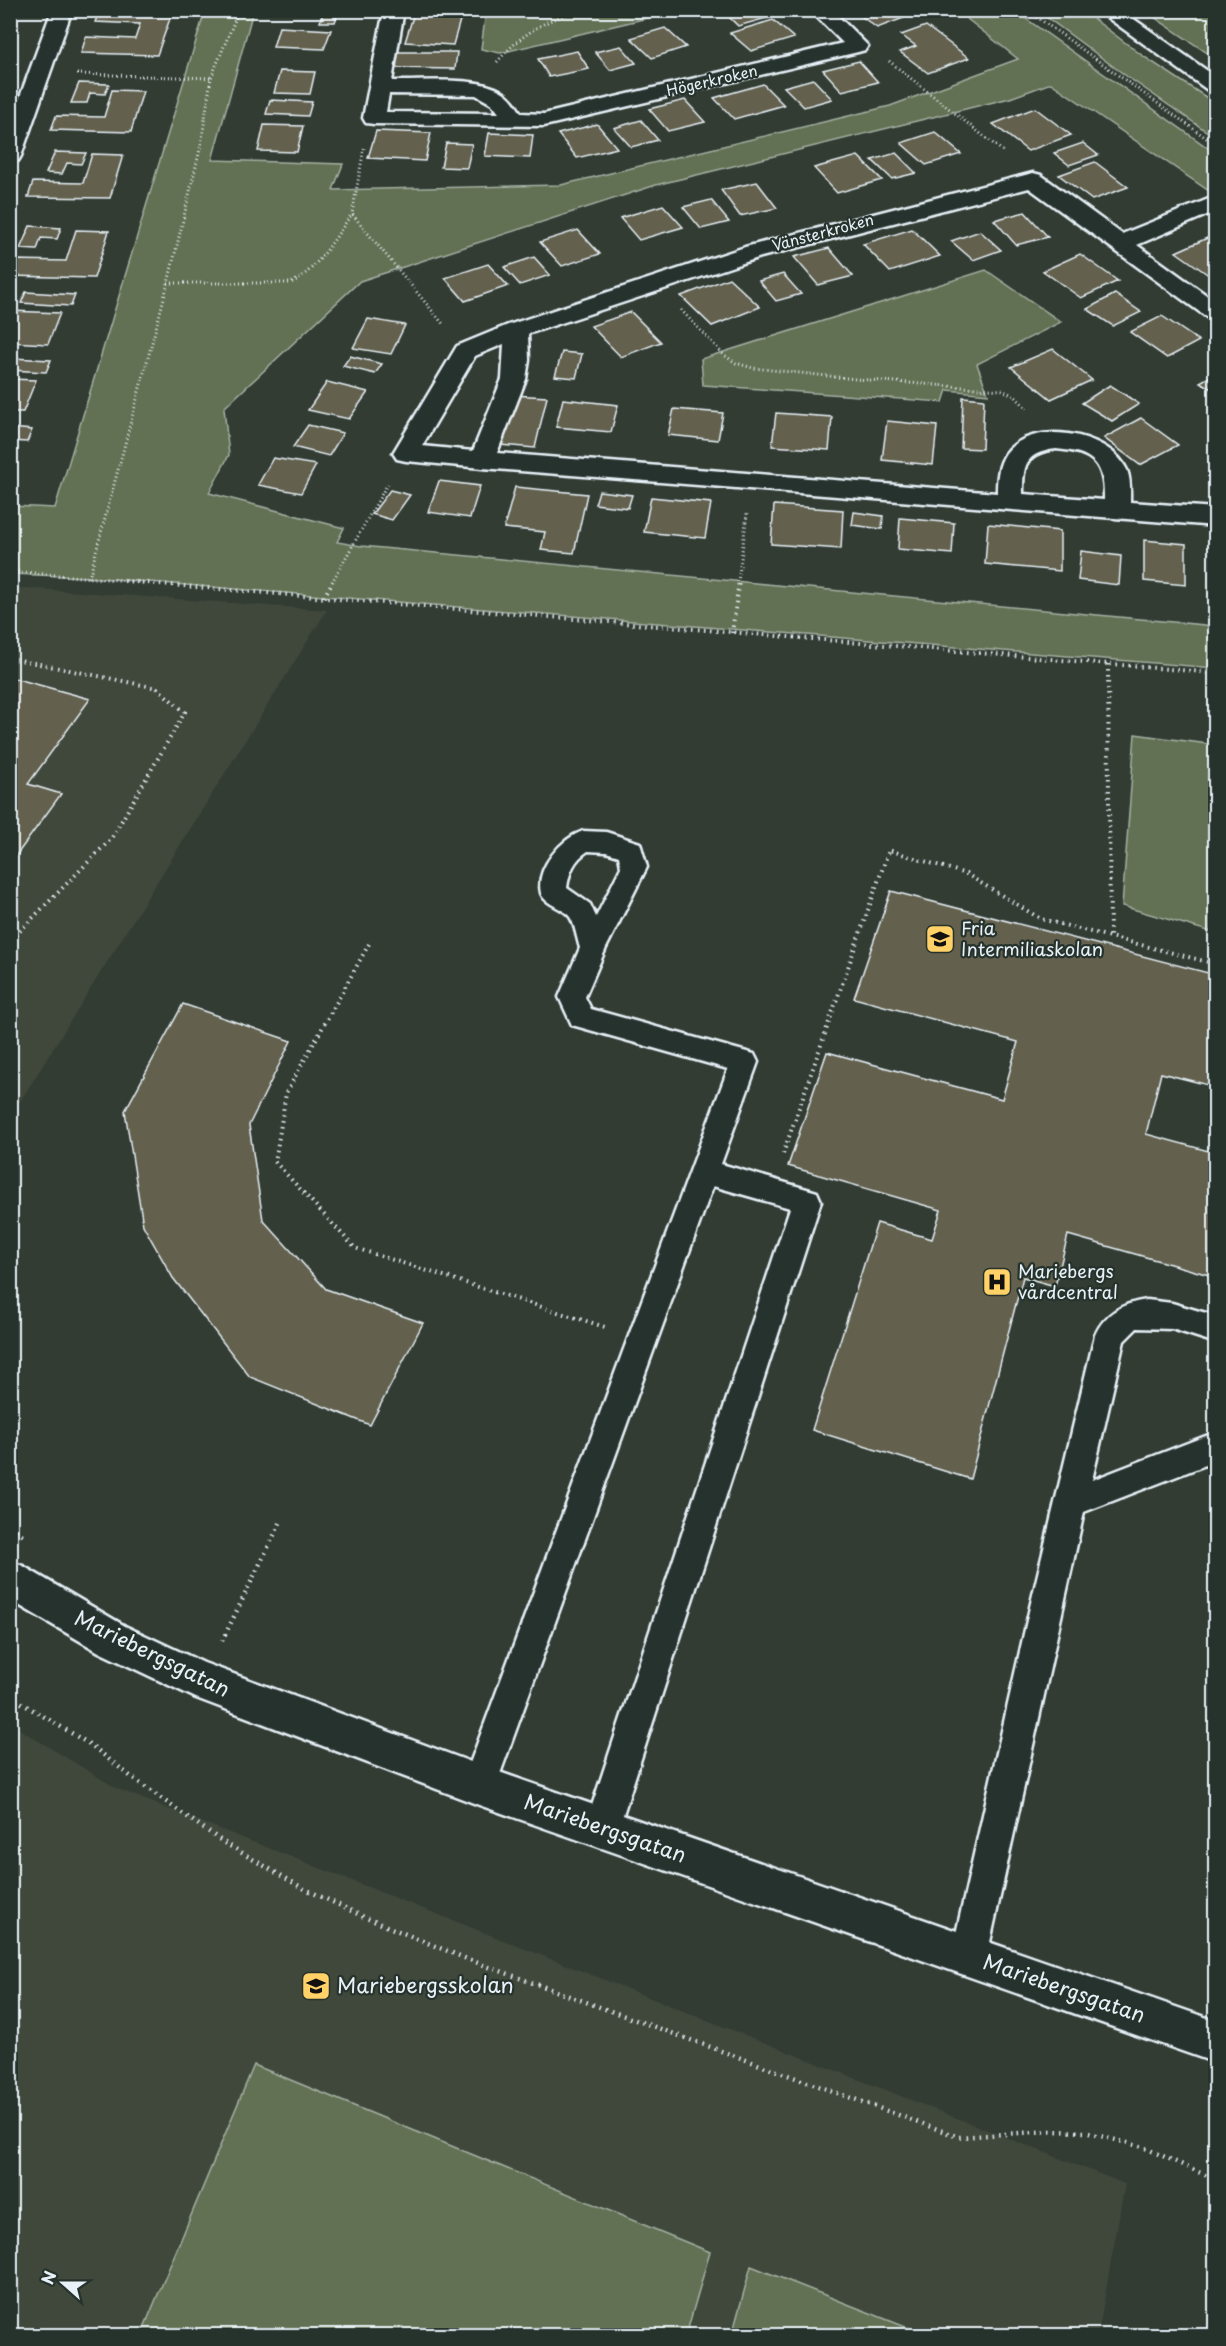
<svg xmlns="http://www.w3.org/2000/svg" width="1226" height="2346" font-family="'Playpen Sans',sans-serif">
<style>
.built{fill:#41473b}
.green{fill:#627152;stroke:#a5b1a5;stroke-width:1.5}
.building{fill:#63614d;stroke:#e8f1f8;stroke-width:1.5}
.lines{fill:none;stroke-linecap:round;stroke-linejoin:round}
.lane-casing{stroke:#e8f1f8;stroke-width:5}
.street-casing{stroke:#e8f1f8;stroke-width:5}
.secondary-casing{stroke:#e8f1f8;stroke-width:5}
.path-far2{stroke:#e8f1f8;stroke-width:3;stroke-dasharray:1 3;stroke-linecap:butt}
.path-far1{stroke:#e8f1f8;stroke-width:4;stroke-dasharray:1.5 4.5;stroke-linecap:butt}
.path{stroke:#e8f1f8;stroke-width:4.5;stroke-dasharray:1.5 5;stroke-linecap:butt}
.lane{fill:#26332d;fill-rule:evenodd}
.street{fill:#26332d;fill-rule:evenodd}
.secondary{fill:#26332d;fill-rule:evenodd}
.labels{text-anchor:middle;stroke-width:4.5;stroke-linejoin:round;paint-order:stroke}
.far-street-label{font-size:15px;fill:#e8f1f8;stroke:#26332d}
.poi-label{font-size:18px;fill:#e8f1f8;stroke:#26332d;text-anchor:start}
.near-street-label{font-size:21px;fill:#e8f1f8;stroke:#26332d}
.near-poi-label{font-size:21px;fill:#e8f1f8;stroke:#26332d;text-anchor:start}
</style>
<rect width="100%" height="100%" fill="#323c33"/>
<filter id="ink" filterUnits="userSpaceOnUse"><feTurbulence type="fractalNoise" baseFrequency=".0167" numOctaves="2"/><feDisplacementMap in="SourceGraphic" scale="12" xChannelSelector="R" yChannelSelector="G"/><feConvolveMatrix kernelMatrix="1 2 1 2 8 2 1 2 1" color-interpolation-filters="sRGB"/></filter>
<g filter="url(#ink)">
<!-- built -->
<g class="built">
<path d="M11,587L327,610L11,1116Z"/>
<path d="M11,1724L118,1789L1125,2184L1098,2335L11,2336Z"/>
</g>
<!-- green -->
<g class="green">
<path d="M661,11L664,14L500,53L481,49L486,11Z"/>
<path d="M957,11H1015L1215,153V195L1051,83L1010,98L656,185L360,281L224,408L229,455L209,493L344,528L337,542L361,546L1215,626V668L88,577L11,574V506L55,508L205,11H253L212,160L343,164L333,190L561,185L890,106L1018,59Z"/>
<path d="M1038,11H1083L1143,56L1215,103V137L1129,78Z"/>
<path d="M1145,11H1215V58Z"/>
<path d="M986,270L1061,322L977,364L988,394L947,390L943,402L703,385L701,359Z"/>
<path d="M1135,734L1215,745V933L1122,906Z"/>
<path d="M254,2065L710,2252L686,2335H141Z"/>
<path d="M751,2266L926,2335H732Z"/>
</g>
<!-- building -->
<g class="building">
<path d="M100,10L172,13L157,55L81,53L86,37L135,39L140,24L95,22Z"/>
<path d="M324,10H339L335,22H320Z"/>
<path d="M415,10L462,13L453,45L405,42Z"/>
<path d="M735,10H768L774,16L738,26L725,13Z"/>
<path d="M853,10H913L917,13L877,28Z"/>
<path d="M773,20L794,38L751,51L730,33Z"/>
<path d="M926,26L969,58L928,73L900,52L916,46L901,35Z"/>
<path d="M279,27L331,30L324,49L273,47Z"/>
<path d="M665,28L686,47L652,58L631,38Z"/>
<path d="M621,46L636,63L610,70L595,52Z"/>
<path d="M577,51L589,69L549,77L538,59Z"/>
<path d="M392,52H457L455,69L390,68Z"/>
<path d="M859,61L878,82L842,91L823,70Z"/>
<path d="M280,71L315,72L310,94L274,93Z"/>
<path d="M813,79L832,99L804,107L784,87Z"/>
<path d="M79,83L109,84L105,94L90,93L87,103H71Z"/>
<path d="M763,84L784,105L734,119L714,98Z"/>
<path d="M112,90L143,91L131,132L51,130L56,116L104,117Z"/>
<path d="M270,100L312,102L308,116L266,114Z"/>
<path d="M685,100L705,122L668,131L649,109Z"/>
<path d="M1035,108L1071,135L1028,151L993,124Z"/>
<path d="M641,120L658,140L631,147L614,128Z"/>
<path d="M597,124L617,148L577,158L558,134Z"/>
<path d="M264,125L303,126L297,152L258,151Z"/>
<path d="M376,131L431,133L425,161L368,158Z"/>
<path d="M935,132L961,154L926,165L901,143Z"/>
<path d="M489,133L533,135L530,158L485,156Z"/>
<path d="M446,143L472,144L467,168L441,167Z"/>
<path d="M1083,143L1098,155L1069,165L1054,153Z"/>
<path d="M55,152L86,153L81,164L67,163L62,174L46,173Z"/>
<path d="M896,153L916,173L892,179L872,160Z"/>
<path d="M92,154L123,155L110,198L28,197L33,182L83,183Z"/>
<path d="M858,156L882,180L837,193L814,168Z"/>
<path d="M1095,162L1128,187L1092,200L1059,175Z"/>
<path d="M757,182L777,208L740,216L721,190Z"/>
<path d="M711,200L729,222L701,229L683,207Z"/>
<path d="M663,205L683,227L639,240L620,218Z"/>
<path d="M1025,212L1048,237L1016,245L994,220Z"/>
<path d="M30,226L61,228L57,239L41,238L37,250L20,249Z"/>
<path d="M912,229L940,256L890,272L863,244Z"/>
<path d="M76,230L109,231L94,278L10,276L15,260L66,261Z"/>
<path d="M578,230L600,254L562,266L540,242Z"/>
<path d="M980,231L1001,250L973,260L951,241Z"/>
<path d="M1214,235L1216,273L1210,276L1176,252Z"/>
<path d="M829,248L853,276L818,285L794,257Z"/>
<path d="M1080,254L1118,281L1081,298L1043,271Z"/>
<path d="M534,257L550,275L520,285L504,267Z"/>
<path d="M488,264L508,286L465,301L445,278Z"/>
<path d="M783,274L801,294L776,301L759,281Z"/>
<path d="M729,278L760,307L712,326L681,296Z"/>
<path d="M26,292L75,295L71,306L21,303Z"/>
<path d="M1115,294L1141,312L1113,326L1087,309Z"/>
<path d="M10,311L60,313L48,344L10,342Z"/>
<path d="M631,312L661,342L621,357L591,326Z"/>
<path d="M1162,316L1199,341L1167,358L1130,332Z"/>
<path d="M368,319L405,325L391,354L353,348Z"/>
<path d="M1053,349L1092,380L1051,399L1011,367Z"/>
<path d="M562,352L582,354L576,378L555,376Z"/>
<path d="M350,356L382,364L375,374L343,366Z"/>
<path d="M10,358L51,360L46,372L10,370Z"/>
<path d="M1216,373V392L1200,382Z"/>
<path d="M10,379L36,380L23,412H10Z"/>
<path d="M327,382L368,392L349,419L308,410Z"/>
<path d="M1110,385L1139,404L1112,421L1082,403Z"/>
<path d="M513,395L547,397L535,448L500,445Z"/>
<path d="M963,397L984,399L982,449L961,448Z"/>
<path d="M563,399L618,405L611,432L556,427Z"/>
<path d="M674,409L723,413L718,440L668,435Z"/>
<path d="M776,413L832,417L829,450L772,446Z"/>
<path d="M1141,418L1178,445L1140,465L1104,438Z"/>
<path d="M887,421L937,426L933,465L882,460Z"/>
<path d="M308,425L343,433L329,456L293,447Z"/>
<path d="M10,428L32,430L27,442L10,441Z"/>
<path d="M273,458L316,465L301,493L258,485Z"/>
<path d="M439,481L480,486L470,518L428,512Z"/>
<path d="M515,487L587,494L574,553L541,550L545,532L504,528Z"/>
<path d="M390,490L410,495L392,520L372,514Z"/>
<path d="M599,491L632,495L628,508L595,504Z"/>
<path d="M651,497L711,503L705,538L644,532Z"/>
<path d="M774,505L843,510L841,549L771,544Z"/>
<path d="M854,512L883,516L882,529L852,525Z"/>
<path d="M900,518L954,523L952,554L898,549Z"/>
<path d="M988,524L1060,531V571L985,564Z"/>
<path d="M1144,540L1186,544V585L1144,581Z"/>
<path d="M1081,551L1121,556L1119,585L1078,580Z"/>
<path d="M10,677L90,699L28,784L61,794L10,864Z"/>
<path d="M891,891L1216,975V1087L1161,1073L1146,1134L1216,1153V1277L1068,1235L1055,1286L1023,1277L970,1479L812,1430L877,1223L932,1239L941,1210L788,1166L827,1052L1002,1099L1018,1042L854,998Z"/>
<path d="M183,1004L291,1041L249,1125L263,1220L326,1289L423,1323L370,1425L250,1377L173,1278L143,1225L125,1111Z"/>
</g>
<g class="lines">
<!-- lane casing -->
<g class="lane-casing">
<g id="lane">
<path d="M583,831L606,832L640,843L647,867L606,948L585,997L591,1009L754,1054L758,1062L721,1164L817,1192L821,1201L619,1827L614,1839L602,1844L590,1839L585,1827L790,1208L713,1186L496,1785L491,1797L479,1802L467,1797L462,1785L728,1069L572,1025L559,997L580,948C577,939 575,924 570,917C563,907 545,905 541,893C535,868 562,838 583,831ZM588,851L606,852L619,856L621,867L596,917L590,904L567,888C569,872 574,860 588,851Z"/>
<path d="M1147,1300L1172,1303L1216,1316V1343L1172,1329L1137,1328L1124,1341L1092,1480L1216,1432V1461L1084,1512L987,1956L982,1969L969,1974L956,1969L951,1956L1030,1607L1095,1335C1105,1313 1123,1303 1147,1300Z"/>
</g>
</g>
<!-- street casing -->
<g class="street-casing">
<g id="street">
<path d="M52,10H72L21,156L18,161L10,162V124Z"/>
<path d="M384,10H404L392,81C422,82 477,75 503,92C511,97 516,105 521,113L544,114L843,43L810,10H832L868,46L865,50L858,52L544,126L374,124L366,123L363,118ZM389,94L476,95L492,104L499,113L386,112Z"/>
<path d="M1033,173L1041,175L1122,234L1216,196V211L1137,245L1216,302V320L1208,318L1029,188L761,257L528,334L529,360L526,379L497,453L997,493C997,478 998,465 1006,453C1032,418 1110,432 1127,470C1131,480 1130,492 1130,502L1216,508V526L482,468L406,461L397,459L393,453L457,346L508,325L745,247ZM504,344L502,379L473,451L422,446L475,356ZM1056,449C1093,452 1105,463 1104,500L1023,494C1023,466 1024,453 1056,449Z"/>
<path d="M10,1561L23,1566L125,1626L204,1663L479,1765L1216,2021V2063L479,1805L196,1698L99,1652L10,1600Z"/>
</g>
</g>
<!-- secondary casing -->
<g class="secondary-casing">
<path id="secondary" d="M1097,10H1121L1216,77V93L1209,91Z"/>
</g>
<!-- path-far2 -->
<g class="path-far2">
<path d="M1027,10L1216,145"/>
<path d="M889,61L1005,153"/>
<path d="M497,62C521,34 546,19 581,10"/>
<path d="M77,74L211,78"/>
<path d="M364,148L352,214L444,325"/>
<path d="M168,283H291C319,269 334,238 352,214"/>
<path d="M681,310L724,355L736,363L753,368L856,379L1002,390L1015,396L1027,409"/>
<path d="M10,571L142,582"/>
<path d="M89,578L168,283L201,145L211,78L239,10"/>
<path d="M332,582L388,483"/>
<path d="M738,582L747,514"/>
</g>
<!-- path-far1 -->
<g class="path-far1">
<path d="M124,581L1216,673"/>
<path d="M324,597L333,581"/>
<path d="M732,633L739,581"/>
<path d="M10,658L157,688L185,712L111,839L10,941"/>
<path d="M1108,664L1110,937L1216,964"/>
<path d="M369,944L286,1093L275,1162L355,1248L605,1327"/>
<path d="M783,1154L889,850L966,874L1041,919L1110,937"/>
</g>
<!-- path -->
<g class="path">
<path d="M10,1528L23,1535"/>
<path d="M222,1641L282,1519"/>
<path d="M10,1696L91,1745L134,1779L223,1842L301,1887L364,1917L467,1959L959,2137L1051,2131L1085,2132L1143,2147L1216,2180"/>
</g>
<!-- lane -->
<use href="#lane" class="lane"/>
<!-- street -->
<use href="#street" class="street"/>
<!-- secondary -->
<use href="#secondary" class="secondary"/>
</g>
</g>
<!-- icons -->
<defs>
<g id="school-square" transform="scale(1.5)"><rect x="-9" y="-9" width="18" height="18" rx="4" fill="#ffd166" stroke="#26332d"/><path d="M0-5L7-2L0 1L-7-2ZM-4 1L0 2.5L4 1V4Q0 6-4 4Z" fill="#111"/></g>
<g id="hospital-square" transform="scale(1.5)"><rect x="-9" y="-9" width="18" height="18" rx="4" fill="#ffd166" stroke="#26332d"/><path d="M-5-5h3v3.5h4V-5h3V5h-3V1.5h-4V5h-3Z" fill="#111"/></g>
</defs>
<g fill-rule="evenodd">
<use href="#school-square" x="940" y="939"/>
<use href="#hospital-square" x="997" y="1282"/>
<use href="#school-square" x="316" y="1986"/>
</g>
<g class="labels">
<!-- far-street labels -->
<g class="far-street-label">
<text transform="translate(712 81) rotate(-13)" y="5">Högerkroken</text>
<text transform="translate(823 233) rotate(-15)" y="5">Vänsterkroken</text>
</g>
<!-- poi labels -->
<g class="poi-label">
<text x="961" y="935">Fria<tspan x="961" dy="21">Intermiliaskolan</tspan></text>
<text x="1018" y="1278">Mariebergs<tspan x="1018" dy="21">vårdcentral</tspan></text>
</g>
<!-- near-street labels -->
<g class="near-street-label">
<text transform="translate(152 1654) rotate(26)" y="7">Mariebergsgatan</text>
<text transform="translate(605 1829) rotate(19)" y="7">Mariebergsgatan</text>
<text transform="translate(1064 1989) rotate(19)" y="7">Mariebergsgatan</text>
</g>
<!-- near-poi labels -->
<g class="near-poi-label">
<text x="337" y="1993">Mariebergsskolan</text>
</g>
</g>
<!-- margin -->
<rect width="1226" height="2346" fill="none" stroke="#26332d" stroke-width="36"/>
<rect x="18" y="18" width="1190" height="2310" fill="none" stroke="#e8f1f8" stroke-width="2" filter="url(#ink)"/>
<!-- north arrow -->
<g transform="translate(63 2283) rotate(291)" stroke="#26332d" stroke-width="4.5" paint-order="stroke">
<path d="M0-4.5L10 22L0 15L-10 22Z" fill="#e8f1f8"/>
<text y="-9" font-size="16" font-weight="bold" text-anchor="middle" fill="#e8f1f8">N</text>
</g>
</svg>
